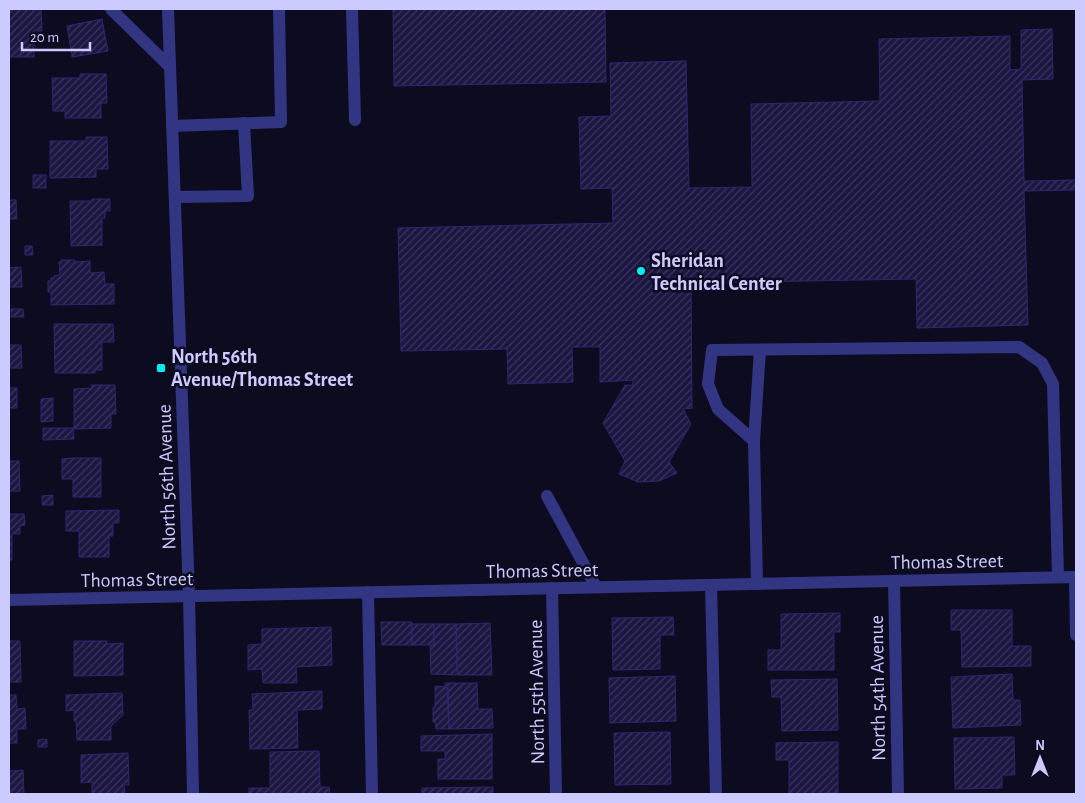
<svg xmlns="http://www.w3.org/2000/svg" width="1085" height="803" font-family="'Alegreya Sans',sans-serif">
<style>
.building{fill:url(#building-hatch);stroke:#2f2670}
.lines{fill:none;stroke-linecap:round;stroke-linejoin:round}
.minor{stroke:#323682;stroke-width:12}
.poi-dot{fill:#00eff5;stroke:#0d0b20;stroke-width:2}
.labels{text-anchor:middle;stroke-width:5;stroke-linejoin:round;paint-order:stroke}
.poi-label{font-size:20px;font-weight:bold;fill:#cccaff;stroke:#0d0b20;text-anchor:start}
.street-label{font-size:20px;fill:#cccaff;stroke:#0d0b20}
</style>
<defs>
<pattern id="building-hatch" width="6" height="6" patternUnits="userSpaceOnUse" patternTransform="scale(1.25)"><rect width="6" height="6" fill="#1b1642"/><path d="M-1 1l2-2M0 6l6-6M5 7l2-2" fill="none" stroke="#3b375e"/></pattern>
</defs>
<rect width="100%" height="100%" fill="#0d0b20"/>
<!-- building -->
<g class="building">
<path d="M9,9H41L42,31H34V57H9Z"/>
<path d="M393,9H605L606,82L394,86Z"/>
<path d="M102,19L108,51L72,57L67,26Z"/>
<path d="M1052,29L1053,79L1022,80L1024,181L1076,180V190L1024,191L1028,325L917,328L916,279L691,283L692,408L683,409L691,424L669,462L677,473L659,481L638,482L619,474L625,461L603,423L625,385H633V380L600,382V347H572L573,382L508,384L507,349L401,351L398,228L613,223L612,188L581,189L579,117L611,116L610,63L686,61L689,188L752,187L751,104L880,101L879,39L1010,36V70L1021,69V30Z"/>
<path d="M80,74H106L107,103H101V118H65V111H53L52,78H80Z"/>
<path d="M86,137H107L108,169H96V177L50,178V141H86Z"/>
<rect x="33" y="175" width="13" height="13"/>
<path d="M92,199H110V211H105V218H102V245L71,246L70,201H92Z"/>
<path d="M9,200H16L17,219H9Z"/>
<path d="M25,246H32L33,255H25Z"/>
<path d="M61,260H75V262L90,261V273L104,272L105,284H114V304L51,305V292H48V281H51V278H54V276L60,275L59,262H61Z"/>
<path d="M21,267L22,287H9V268Z"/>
<path d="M11,309H23L24,317H11Z"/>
<path d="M54,324H113L114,342H102V370H95V373H55Z"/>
<path d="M9,330V345H21L22,368H9Z"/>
<path d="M91,385H115L116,414H111V428L74,429V389L92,388Z"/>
<rect x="9" y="388" width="8" height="20"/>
<path d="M53,398V421L41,422V399Z"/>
<path d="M43,428H73L74,439L43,440Z"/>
<path d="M72,458H101V497H73V479H62V459Z"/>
<path d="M9,461H19L20,491H9Z"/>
<path d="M53,495V505H42V496Z"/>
<path d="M119,510V523H113V536H109V557H79V531H66V511Z"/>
<path d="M9,514H24L25,525L20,526V534H12V560H9Z"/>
<path d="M951,610H1012V646H1031V666L962,667L961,630H951Z"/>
<path d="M840,613V632H834V670H768V650H781V614Z"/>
<path d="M673,617L674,635H660V669L613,670L612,618Z"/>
<path d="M381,622H412V645H382Z"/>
<path d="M490,623L492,675H458L456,624Z"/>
<rect x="412" y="624" width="22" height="21"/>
<path d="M434,624H456L457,675L431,674L430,646H434Z"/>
<path d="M331,627L332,665L296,667L297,683H263L262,669L248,670V645L262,644V629Z"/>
<path d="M9,641H20L21,682H9Z"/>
<path d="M74,641H107V644L123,643V675L74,676Z"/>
<path d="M1012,674L1013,700H1020L1021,725L953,728L951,677Z"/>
<path d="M675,676L676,721L610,723L609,678Z"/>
<path d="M837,679L838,730L782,731L781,697H772L771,680Z"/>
<path d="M445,683H477L478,709H492L493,728L449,729L448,686H445Z"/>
<path d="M435,686L447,687L449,729H436L435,722H433V707H435Z"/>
<path d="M322,691V709L297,710L298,748L250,749L249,710H253L252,694Z"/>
<path d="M122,693L123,715L111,726V740H77L76,721H74V710L66,711V695Z"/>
<path d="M9,695H16L17,709L25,708L26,729H17V743H9Z"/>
<path d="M670,732L671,784L615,785L614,733Z"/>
<path d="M492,734V779H438V759H445V751H421V736Z"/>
<path d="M1014,737L1015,775H1002V788L955,789L954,738Z"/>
<path d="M47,739V747H38V740Z"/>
<path d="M838,742V793L789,794V760H776V743Z"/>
<path d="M319,751L320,787H329L330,794H249V788H270V752Z"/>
<path d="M128,753L129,785H124L125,794H92V782L81,783V755Z"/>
<path d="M23,770L24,794H9V771Z"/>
<path d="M493,787V794H422V788Z"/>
</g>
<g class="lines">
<!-- minor -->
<g class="minor">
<path d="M111,9L170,67"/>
<path d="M168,9L189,596L193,794"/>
<path d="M352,9L355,120"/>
<path d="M172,126L281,122L279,9"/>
<path d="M175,197L248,196L244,123"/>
<path d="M754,441L718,409L708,384L712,350L1019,347L1042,363L1053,384L1058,577"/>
<path d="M547,496L596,587"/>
<path d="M1075,577L1076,635"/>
<path d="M894,581L898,794"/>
<path d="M757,584L754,441L760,350"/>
<path d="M711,585L716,794"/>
<path d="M552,588L556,794"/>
<path d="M368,592L372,794"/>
<path d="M9,600L1076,577"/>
</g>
</g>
<!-- markers -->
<g class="poi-dot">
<circle cx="641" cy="271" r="5"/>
<rect x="156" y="363" width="10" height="10" rx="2.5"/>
</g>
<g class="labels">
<!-- poi labels -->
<g class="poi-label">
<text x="651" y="267">Sheridan<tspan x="651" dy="23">Technical Center</tspan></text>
<text x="171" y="363">North 56th<tspan x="171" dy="23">Avenue/Thomas Street</tspan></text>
</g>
<!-- street labels -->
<g class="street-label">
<text transform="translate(166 477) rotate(-92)" y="7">North 56th Avenue</text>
<text transform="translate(947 561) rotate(-1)" y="7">Thomas Street</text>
<text transform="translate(542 570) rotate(-1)" y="7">Thomas Street</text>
<text transform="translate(137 579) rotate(-1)" y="7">Thomas Street</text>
<text transform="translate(877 688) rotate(-91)" y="7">North 54th Avenue</text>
<text transform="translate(536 692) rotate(-91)" y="7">North 55th Avenue</text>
</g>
</g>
<!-- border -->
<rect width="1085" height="803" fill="none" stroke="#cccaff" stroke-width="20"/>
<!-- north arrow -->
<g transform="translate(1040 758)" stroke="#0d0b20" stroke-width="4" paint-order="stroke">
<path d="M0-4L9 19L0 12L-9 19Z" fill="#cccaff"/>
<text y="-8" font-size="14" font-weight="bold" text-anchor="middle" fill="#cccaff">N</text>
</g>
<!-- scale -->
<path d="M22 42v8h68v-8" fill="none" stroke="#cccaff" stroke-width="2.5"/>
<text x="30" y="42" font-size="15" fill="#cccaff" stroke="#0d0b20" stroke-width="4" paint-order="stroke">20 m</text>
</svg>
